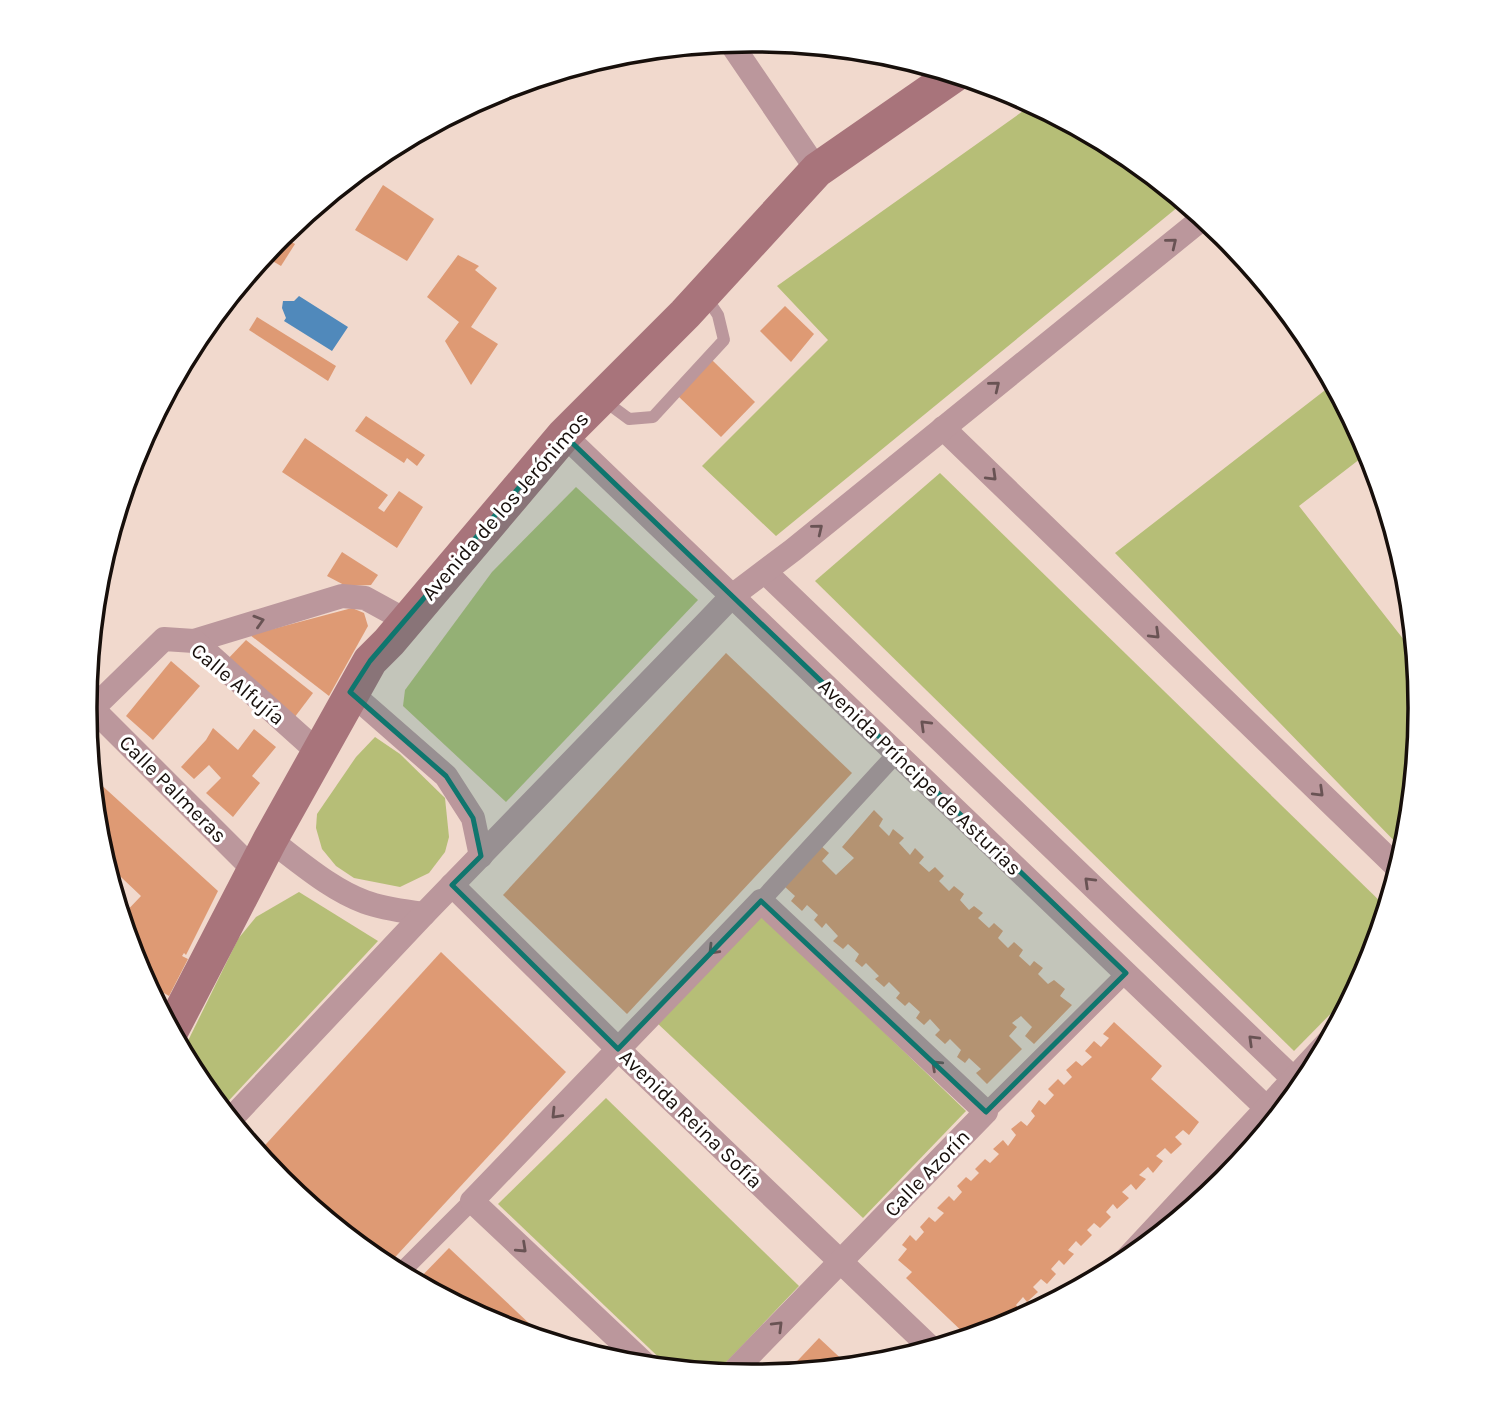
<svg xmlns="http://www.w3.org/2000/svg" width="1505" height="1417" font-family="Karla,sans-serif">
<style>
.green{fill:#b6be77}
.water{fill:#5089bb}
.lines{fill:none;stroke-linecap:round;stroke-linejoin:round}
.stream{stroke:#5089bb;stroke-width:10}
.building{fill:#de9a74}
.service{stroke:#bb979c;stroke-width:12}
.pedestrian{stroke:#bb979c;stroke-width:18}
.minor{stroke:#bb979c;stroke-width:24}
.secondary{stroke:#a8747b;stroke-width:35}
.oneway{stroke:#695354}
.marked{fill:#0f766e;fill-opacity:0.2;stroke:#0f766e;stroke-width:5;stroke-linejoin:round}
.labels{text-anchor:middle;stroke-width:6;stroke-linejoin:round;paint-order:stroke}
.street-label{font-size:21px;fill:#170f0b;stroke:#fff}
.rim{fill:none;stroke:#170f0b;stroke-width:3.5}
</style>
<rect width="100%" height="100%" fill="#f1d9cd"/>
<!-- green -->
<g class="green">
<path d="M1033,104L1124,153L1184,202L776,536L702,466L828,340L777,286Z"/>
<path d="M1333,384L1369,452L1299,506L1415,654L1421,709L1408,839L1404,851L1115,553Z"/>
<path d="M940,473L1387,908L1370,965L1358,986L1294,1051L815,581Z"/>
<path d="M576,487L698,600L506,802L403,706L405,690L492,572Z"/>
<path d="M375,737L400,754L445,798L449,837L445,852L429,873L400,887L354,878L336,866L322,849L316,828L317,814L356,757Z"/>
<path d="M299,892L378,941L221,1109L197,1079L182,1053L238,939L256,917Z"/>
<path d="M760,913L966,1111L863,1218L655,1021Z"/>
<path d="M606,1098L799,1286L716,1373L671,1369L498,1204Z"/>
</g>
<!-- water -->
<path class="water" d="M299,296L348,327L332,351L284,321L286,318L282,308L283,301H294Z"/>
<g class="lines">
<!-- stream -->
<path class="stream" d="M113,527L114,521"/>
</g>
<!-- building -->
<g class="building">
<path d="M383,185L434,219L407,261L355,230Z"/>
<path d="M280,236L295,244L281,266L264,256Z"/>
<path d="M458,255L479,266L475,270L497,288L471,327L498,344L471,385L445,341L459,322L427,297Z"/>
<path d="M785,306L814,334L791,362L760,331Z"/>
<path d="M257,317L336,366L328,381L249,330Z"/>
<path d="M712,360L755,402L721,437L678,396Z"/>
<path d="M366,416L425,455L417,466L407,458L404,463L355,431Z"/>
<path d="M305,438L388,495L378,508L384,512L399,491L423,507L397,548L282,472Z"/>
<path d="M342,552L378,575L371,585L346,586L327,576Z"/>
<path d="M352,608L364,613L368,626L329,696L250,635Z"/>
<path d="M246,640L313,693L291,722L223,664Z"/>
<path d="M726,653L852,773L627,1014L503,895Z"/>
<path d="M171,661L200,686L153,740L126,716Z"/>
<path d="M213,728L238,750L254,729L276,747L252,776L260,783L233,817L206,793L221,778L209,765L194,779L181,767L206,740Z"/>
<path d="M97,781L218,891L186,955L184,953L182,956L188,959L169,996L157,989L153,997L135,964L121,917L141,896L104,861L97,838L92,787Z"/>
<path d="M874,810L883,819L879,826L889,836L893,829L904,838L899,843L910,855L915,848L924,857L919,863L929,872L935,867L944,876L939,881L949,891L954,886L964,894L960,900L969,910L974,906L983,913L978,918L989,928L994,923L1003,931L998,938L1008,948L1014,942L1023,950L1019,956L1030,966L1034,961L1043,968L1038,974L1048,984L1054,980L1065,989L1060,996L1072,1005L1034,1044L1025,1036L1032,1027L1021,1016L1012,1023L1017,1027L1009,1036L1022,1049L987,1084L976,1073L981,1069L969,1058L965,1063L957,1057L961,1050L950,1039L945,1044L935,1035L940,1030L930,1019L924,1025L916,1018L920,1012L909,1002L905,1006L896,998L900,993L889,982L884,987L875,979L879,976L866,963L862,967L855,961L859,954L848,944L843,949L833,941L838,936L826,923L822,928L814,920L818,915L807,905L802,911L791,901L795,896L784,886L820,845L829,853L822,861L836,875L854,858L842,847Z"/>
<path d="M441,952L566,1072L386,1267L280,1181L257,1154Z"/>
<path d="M1114,1022L1162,1066L1151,1079L1199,1122L1189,1135L1183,1130L1175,1137L1182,1144L1171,1154L1165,1148L1156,1156L1163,1161L1153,1173L1148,1167L1139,1175L1146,1179L1136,1190L1131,1184L1122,1192L1129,1198L1117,1209L1113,1204L1106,1212L1111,1217L1100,1228L1094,1223L1087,1230L1092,1235L1081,1246L1076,1241L1068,1250L1074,1254L1064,1265L1059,1260L1051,1269L1056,1274L1047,1284L1041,1279L1033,1287L1038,1292L1027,1302L1023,1297L1016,1305L1021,1312L1011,1321L1006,1316L996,1325L1000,1328L969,1338L906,1278L912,1272L898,1260L907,1249L902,1245L910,1235L916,1241L924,1232L920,1227L929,1217L935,1222L944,1213L937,1208L949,1196L954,1201L962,1192L957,1186L966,1177L971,1181L979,1173L975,1169L985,1159L990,1163L999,1154L993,1149L1003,1140L1008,1146L1016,1135L1011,1129L1021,1121L1027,1126L1035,1116L1031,1111L1039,1100L1045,1105L1054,1095L1048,1089L1058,1079L1064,1085L1072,1077L1066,1070L1076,1061L1082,1066L1092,1057L1085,1051L1094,1041L1101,1047L1109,1038L1103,1034Z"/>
<path d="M449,1248L549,1342L496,1326L416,1282Z"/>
<path d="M819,1338L850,1367L785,1374Z"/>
</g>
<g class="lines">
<!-- service -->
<path class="service" d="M602,399L629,419L653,417L724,340L718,315L706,297"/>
<!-- pedestrian -->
<g class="pedestrian">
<path d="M761,901L896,754"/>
<path d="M986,1112L1126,973"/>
<path d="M399,1274L472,1201"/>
</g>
<!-- minor -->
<g class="minor">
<path d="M730,42L817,170"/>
<path d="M943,428L1399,869"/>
<path d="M564,435L1277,1118"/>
<path d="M765,572L1302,1087"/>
<path d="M194,641L342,596L365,598L407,621"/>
<path d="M350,692L446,776L473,818L481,856"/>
<path d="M92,708L254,870"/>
<path d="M85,716L164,639L194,641L318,752"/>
<path d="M270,840C300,862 330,889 365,902C384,909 404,911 424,914"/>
<path d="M452,885L618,1049L932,1349"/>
<path d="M230,1120L424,914L710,619L732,596L793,550L1203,218"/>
<path d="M1119,1267L1329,1041"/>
<path d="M647,1366L472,1201L761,901L986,1112L730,1375"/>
</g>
<!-- secondary -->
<path class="secondary" d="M171,1031L270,840L370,661L389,642L564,435L685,314L817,170L954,75"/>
</g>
<!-- one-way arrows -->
<defs><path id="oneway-chevron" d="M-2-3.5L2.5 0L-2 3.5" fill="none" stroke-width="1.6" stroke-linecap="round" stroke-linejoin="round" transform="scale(1.75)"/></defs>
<g class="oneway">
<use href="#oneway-chevron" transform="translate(1172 243) rotate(-39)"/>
<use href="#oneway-chevron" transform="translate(995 386) rotate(-39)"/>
<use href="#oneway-chevron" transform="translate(992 476) rotate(44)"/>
<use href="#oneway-chevron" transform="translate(818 529) rotate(-39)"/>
<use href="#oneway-chevron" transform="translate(259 621) rotate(-17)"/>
<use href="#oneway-chevron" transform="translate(1155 634) rotate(44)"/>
<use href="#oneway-chevron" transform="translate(925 725) rotate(-136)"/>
<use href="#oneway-chevron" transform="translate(1319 792) rotate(44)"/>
<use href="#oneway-chevron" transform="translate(1089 882) rotate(-136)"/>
<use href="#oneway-chevron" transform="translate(713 950) rotate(134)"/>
<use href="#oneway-chevron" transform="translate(1253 1040) rotate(-136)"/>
<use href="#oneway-chevron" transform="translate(936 1065) rotate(-137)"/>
<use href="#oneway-chevron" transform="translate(556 1114) rotate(134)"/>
<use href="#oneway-chevron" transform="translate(522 1248) rotate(43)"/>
<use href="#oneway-chevron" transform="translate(778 1326) rotate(-45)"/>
</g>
<!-- marked area -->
<path class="marked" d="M564,435L1126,973L986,1112L761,901L618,1049L452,885L481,856L473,818L446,776L350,692L370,661Z"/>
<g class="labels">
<!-- street labels -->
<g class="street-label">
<text transform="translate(505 506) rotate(-49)" y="7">Avenida de los Jerónimos</text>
<text transform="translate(238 684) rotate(40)" y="7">Calle Alfujía</text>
<text transform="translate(920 777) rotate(44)" y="7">Avenida Príncipe de Asturias</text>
<text transform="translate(173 789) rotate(45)" y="7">Calle Palmeras</text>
<text transform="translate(691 1119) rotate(44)" y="7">Avenida Reina Sofía</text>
<text transform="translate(927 1173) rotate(-46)" y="7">Calle Azorín</text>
</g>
</g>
<!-- crop -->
<path d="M0 0H1505V1417H0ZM752 52H753A655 655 0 0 1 1408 707V709A655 655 0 0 1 753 1364H752A655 655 0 0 1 97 709V707A655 655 0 0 1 752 52Z" fill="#fff" fill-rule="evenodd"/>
<path class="rim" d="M752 52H753A655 655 0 0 1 1408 707V709A655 655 0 0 1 753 1364H752A655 655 0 0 1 97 709V707A655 655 0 0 1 752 52Z"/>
</svg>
